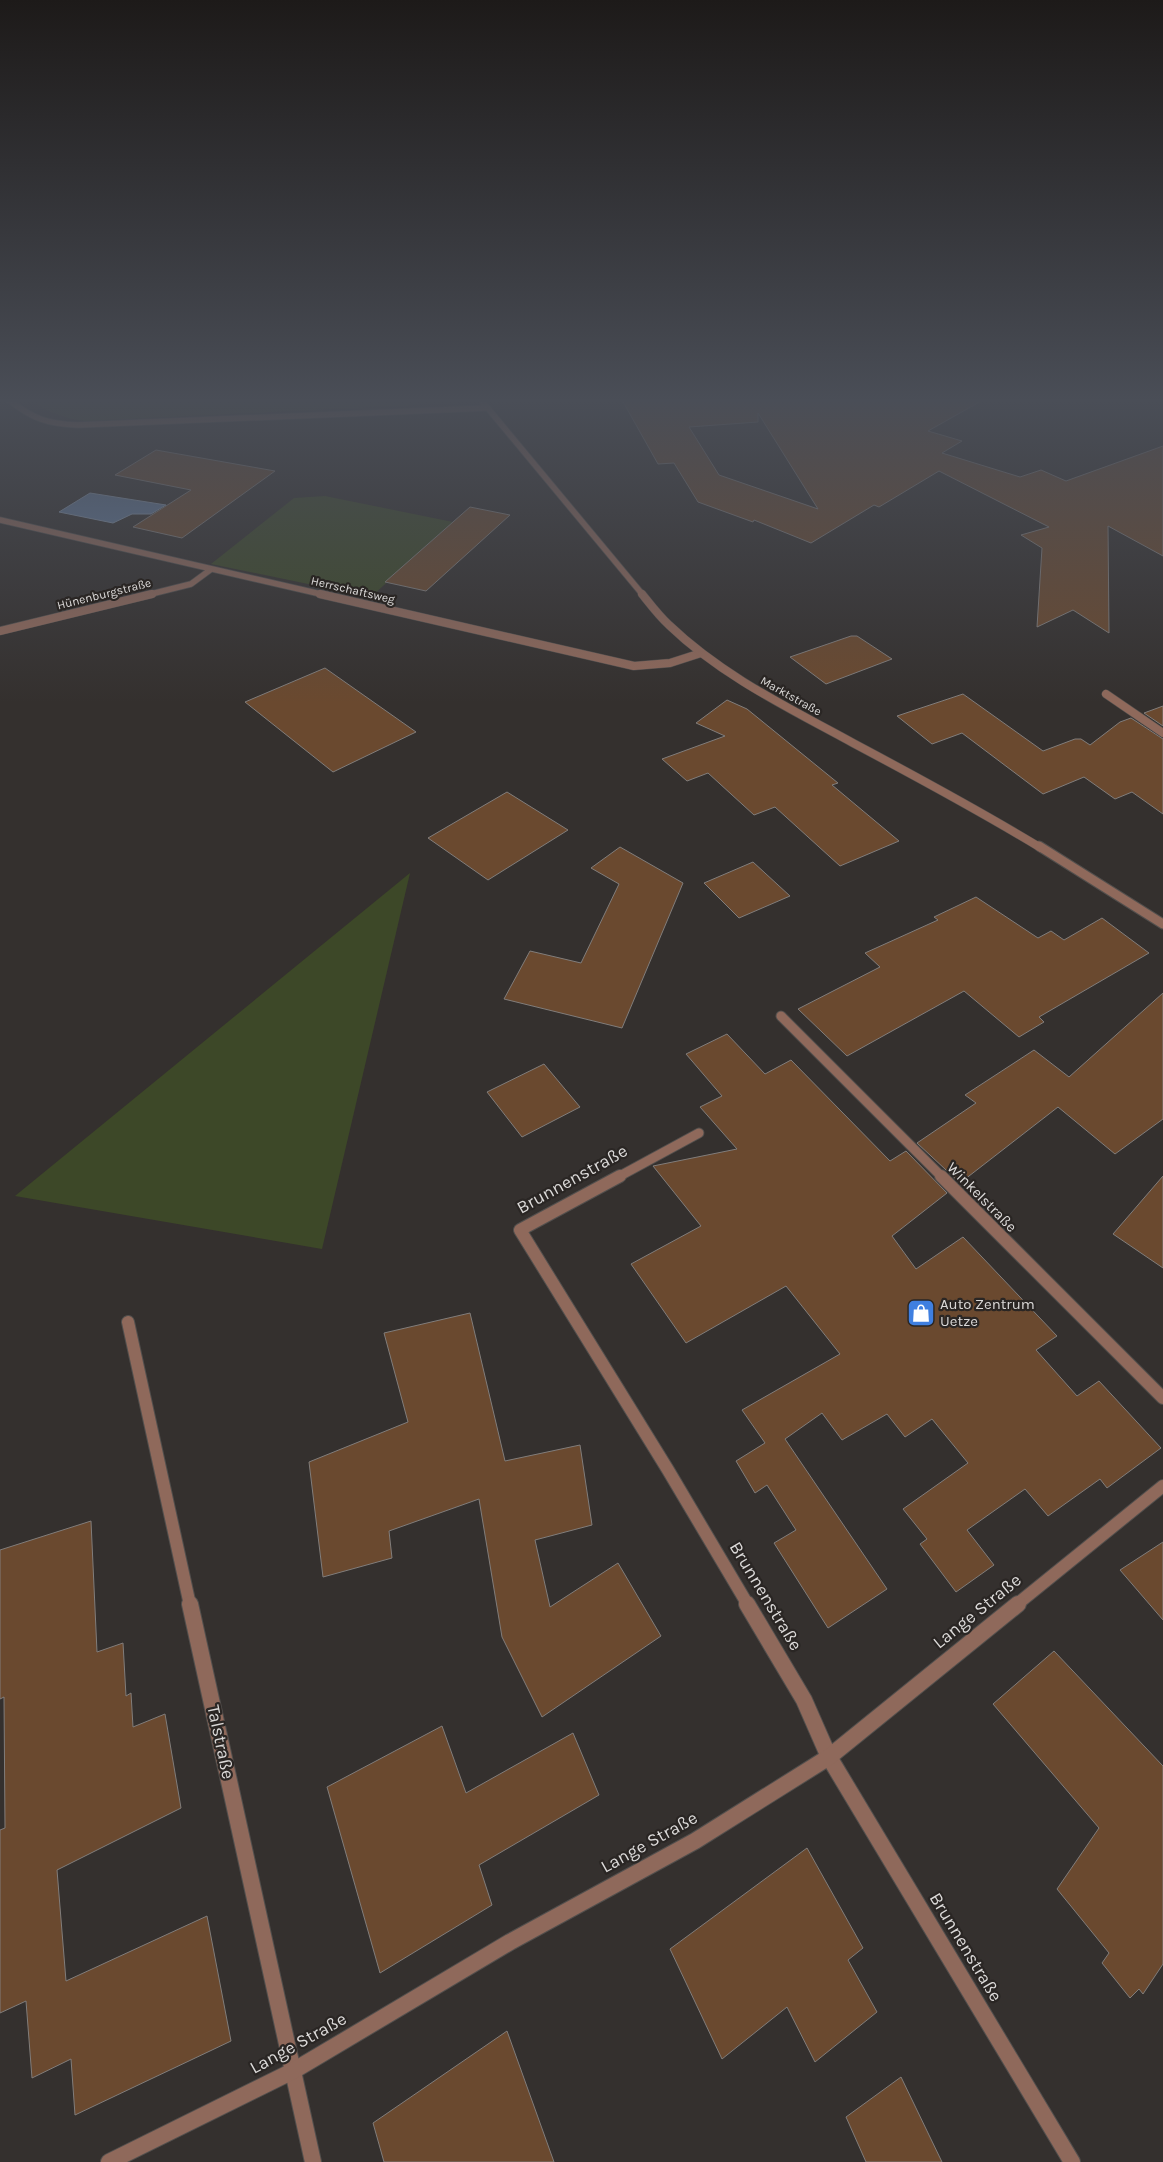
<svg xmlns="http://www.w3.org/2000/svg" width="1163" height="2162" font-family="Karla,sans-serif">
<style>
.green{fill:#3d4828}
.water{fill:#637b9d;stroke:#8798af}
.building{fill:#6a492f;stroke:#817d7b;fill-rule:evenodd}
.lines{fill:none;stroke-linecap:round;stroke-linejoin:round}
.minor-far4-casing{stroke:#524f4d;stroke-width:7}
.minor-far3-casing{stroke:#524f4d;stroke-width:9}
.minor-far2-casing{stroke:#524f4d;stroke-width:11}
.minor-far1-casing{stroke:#524f4d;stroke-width:14}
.minor-casing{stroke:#524f4d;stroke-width:18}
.tertiary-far2-casing{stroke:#524f4d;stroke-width:7}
.tertiary-far1-casing{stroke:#524f4d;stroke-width:9}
.tertiary-casing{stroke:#524f4d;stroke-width:11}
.minor-far4{stroke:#8f695b;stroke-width:5.5}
.minor-far3{stroke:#8f695b;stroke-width:8}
.minor-far2{stroke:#8f695b;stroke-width:9}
.minor-far1{stroke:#8f695b;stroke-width:12}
.minor{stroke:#8f695b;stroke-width:16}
.tertiary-far2{stroke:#8f695b;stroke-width:5.5}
.tertiary-far1{stroke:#8f695b;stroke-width:8}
.tertiary{stroke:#8f695b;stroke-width:9}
.labels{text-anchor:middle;stroke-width:4.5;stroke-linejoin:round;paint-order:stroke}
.far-street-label{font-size:12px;fill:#dcdad9;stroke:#2a2624}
.street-label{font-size:15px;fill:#dcdad9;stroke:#2a2624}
.poi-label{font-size:15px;fill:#dcdad9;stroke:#2a2624;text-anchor:start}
.near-street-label{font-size:18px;fill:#dcdad9;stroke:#2a2624}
</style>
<rect width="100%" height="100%" fill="#34302e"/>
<!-- green -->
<g class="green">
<path d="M30,400H454L456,403L85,421C63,418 48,412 30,400Z"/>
<path d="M325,496L453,522L371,597L211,564L294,498Z"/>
<path d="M410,873L322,1249L15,1196Z"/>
</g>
<!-- water -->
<path class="water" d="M90,493L166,505L151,514H132L113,523L59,512Z"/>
<!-- building -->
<g class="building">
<path d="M622,400H983L928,431L962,441L942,453L1020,477L1041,470L1066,481L1163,446V556L1108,526L1109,633L1073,610L1037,627L1042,548L1021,535L1049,527L939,471L879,507L874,505L811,543L754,520L753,522L698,502L674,463L658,464ZM758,413L818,509L719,475L689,427L758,422Z"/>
<path d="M156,450L275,471L182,538L133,527L191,490L115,475Z"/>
<path d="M470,507L510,515L426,591L385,582Z"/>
<path d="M851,636H857L892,659L826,684L790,657Z"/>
<path d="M325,668L416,732L333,772L245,702Z"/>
<path d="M963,694L1043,751L1075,739H1081L1090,745L1120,722L1131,718L1163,739V814L1132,792L1115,799L1084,777L1043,794L962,733L932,744L897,716Z"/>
<path d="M727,700L747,709L838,783L832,785L899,841L840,866L775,807L754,815L708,773L687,781L662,759L725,736L696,723Z"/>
<path d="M1163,706V726L1144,713Z"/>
<path d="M507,792L568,830L488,880L428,838Z"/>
<path d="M620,847L683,883L622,1028L504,999L530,951L581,963L619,884L591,868Z"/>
<path d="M753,862L790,896L739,918L704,883Z"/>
<path d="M976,897L1038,938L1051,931L1064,940L1102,918L1149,953L1039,1017L1044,1022L1019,1037L964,991L847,1056L798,1009L880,967L865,953L938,920L934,917Z"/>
<path d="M1163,993V1119L1115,1154L1058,1107L960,1183L917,1143L976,1103L965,1095L1034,1050L1069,1077Z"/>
<path d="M727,1034L765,1074L791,1060L890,1161L906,1151L947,1193L892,1236L916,1269L963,1237L1057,1336L1036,1350L1077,1396L1099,1381L1161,1448L1107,1488L1100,1479L1048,1516L1025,1489L967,1530L994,1565L956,1592L920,1544L927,1539L903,1509L968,1463L932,1419L905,1437L887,1414L842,1440L822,1413L785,1439L887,1589L828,1628L774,1543L796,1530L767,1485L755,1493L736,1461L765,1443L742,1410L840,1354L786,1286L686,1343L631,1264L701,1226L653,1166L737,1149L700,1107L722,1096L686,1054Z"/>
<path d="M544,1064L580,1107L522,1137L487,1092Z"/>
<path d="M1163,1176V1268L1113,1234Z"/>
<path d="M470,1313L505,1461L580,1445L592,1525L535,1540L550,1607L618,1563L661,1636L542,1717L502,1637L479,1499L389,1531L392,1558L323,1577L309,1462L408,1422L384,1333Z"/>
<path d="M91,1521L97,1652L123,1643L126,1696L131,1693L133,1727L165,1714L181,1808L57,1870L66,1981L207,1916L231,2041L75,2115L71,2059L32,2078L26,2001L0,2013V1830L5,1828L4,1697L0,1699V1550Z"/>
<path d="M1163,1542V1620L1120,1570Z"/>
<path d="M1054,1651L1163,1766V1964L1143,1994L1139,1989L1130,1998L1102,1963L1109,1953L1057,1889L1099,1828L993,1704Z"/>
<path d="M442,1726L466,1793L573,1733L599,1795L479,1865L492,1905L380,1973L327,1787Z"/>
<path d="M807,1848L863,1948L848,1960L877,2012L815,2062L787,2007L722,2059L670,1949Z"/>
<path d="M507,2031L554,2162H384L373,2123Z"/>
<path d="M901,2077L942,2162H866L846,2117Z"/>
</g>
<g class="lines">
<!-- minor-far4 casing -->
<g class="minor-far4-casing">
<g id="minor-far4">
<path d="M9,400C33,419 48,424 78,425L487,408"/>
<path d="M0,520L325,595"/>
<path d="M147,595L191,584L210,570"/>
</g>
</g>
<!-- minor-far3 casing -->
<g class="minor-far3-casing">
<g id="minor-far3">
<path d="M320,594L634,666L670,663L701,653"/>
<path d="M0,631L152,594"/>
<path d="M1106,694L1163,733"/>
</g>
</g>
<!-- minor-far2 casing -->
<g class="minor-far2-casing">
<g id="minor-far2">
<path d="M781,1016L942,1177"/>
<path d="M618,1177L699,1133"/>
</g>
</g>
<!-- minor-far1 casing -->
<g class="minor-far1-casing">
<g id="minor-far1">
<path d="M620,1176L520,1230L668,1470L748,1605"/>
<path d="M941,1176L1163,1398"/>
<path d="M128,1322L190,1605"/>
<path d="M1016,1605L1163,1486"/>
</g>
</g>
<!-- minor casing -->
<g class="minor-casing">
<g id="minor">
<path d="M190,1604L313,2162"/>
<path d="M747,1604L804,1700L829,1757L1072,2162"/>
<path d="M109,2162L293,2071L510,1942L695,1841L829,1757L1018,1604"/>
</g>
</g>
<!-- tertiary-far2 casing -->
<g class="tertiary-far2-casing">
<path id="tertiary-far2" d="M481,400L643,595"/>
</g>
<!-- tertiary-far1 casing -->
<g class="tertiary-far1-casing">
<path id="tertiary-far1" d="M642,594C650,604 659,616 669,625C722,676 789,708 853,743C917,777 980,811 1041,848"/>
</g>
<!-- tertiary casing -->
<g class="tertiary-casing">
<path id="tertiary" d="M1039,846L1163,924"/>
</g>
<!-- minor-far4 -->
<use href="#minor-far4" class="minor-far4"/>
<!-- minor-far3 -->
<use href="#minor-far3" class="minor-far3"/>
<!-- minor-far2 -->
<use href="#minor-far2" class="minor-far2"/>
<!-- minor-far1 -->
<use href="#minor-far1" class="minor-far1"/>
<!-- minor -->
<use href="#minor" class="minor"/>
<!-- tertiary-far2 -->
<use href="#tertiary-far2" class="tertiary-far2"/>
<!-- tertiary-far1 -->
<use href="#tertiary-far1" class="tertiary-far1"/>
<!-- tertiary -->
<use href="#tertiary" class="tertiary"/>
</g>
<!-- sky -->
<linearGradient id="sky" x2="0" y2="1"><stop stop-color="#1d1a19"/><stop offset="0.57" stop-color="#4a4e57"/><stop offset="1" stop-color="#4a4e57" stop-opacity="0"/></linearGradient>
<rect width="1163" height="703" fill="url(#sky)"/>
<!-- icons -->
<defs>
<g id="shop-square" transform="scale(1.4375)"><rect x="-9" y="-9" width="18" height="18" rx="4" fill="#3f7fe0" stroke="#2a2624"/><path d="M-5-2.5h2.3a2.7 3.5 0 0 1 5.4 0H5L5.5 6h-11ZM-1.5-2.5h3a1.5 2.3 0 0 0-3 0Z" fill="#fff"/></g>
</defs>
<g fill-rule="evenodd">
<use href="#shop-square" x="921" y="1313"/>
</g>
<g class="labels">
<!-- far-street labels -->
<g class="far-street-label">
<text transform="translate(353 590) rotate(13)" y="4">Herrschaftsweg</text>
<text transform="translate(104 594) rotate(-14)" y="4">Hünenburgstraße</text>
<text transform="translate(791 696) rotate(29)" y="4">Marktstraße</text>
</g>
<!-- street labels -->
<g class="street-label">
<text transform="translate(982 1197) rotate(45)" y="5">Winkelstraße</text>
</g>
<!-- poi labels -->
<g class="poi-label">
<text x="940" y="1309">Auto Zentrum<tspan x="940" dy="17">Uetze</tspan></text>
</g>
<!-- near-street labels -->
<g class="near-street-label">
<text transform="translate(572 1179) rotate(-29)" y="6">Brunnenstraße</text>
<text transform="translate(766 1596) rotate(59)" y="6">Brunnenstraße</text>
<text transform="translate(977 1611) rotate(-39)" y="6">Lange Straße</text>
<text transform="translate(221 1742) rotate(78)" y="6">Talstraße</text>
<text transform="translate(649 1842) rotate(-29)" y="6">Lange Straße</text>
<text transform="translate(966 1947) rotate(59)" y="6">Brunnenstraße</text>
<text transform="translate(298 2043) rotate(-29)" y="6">Lange Straße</text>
</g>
</g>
</svg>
